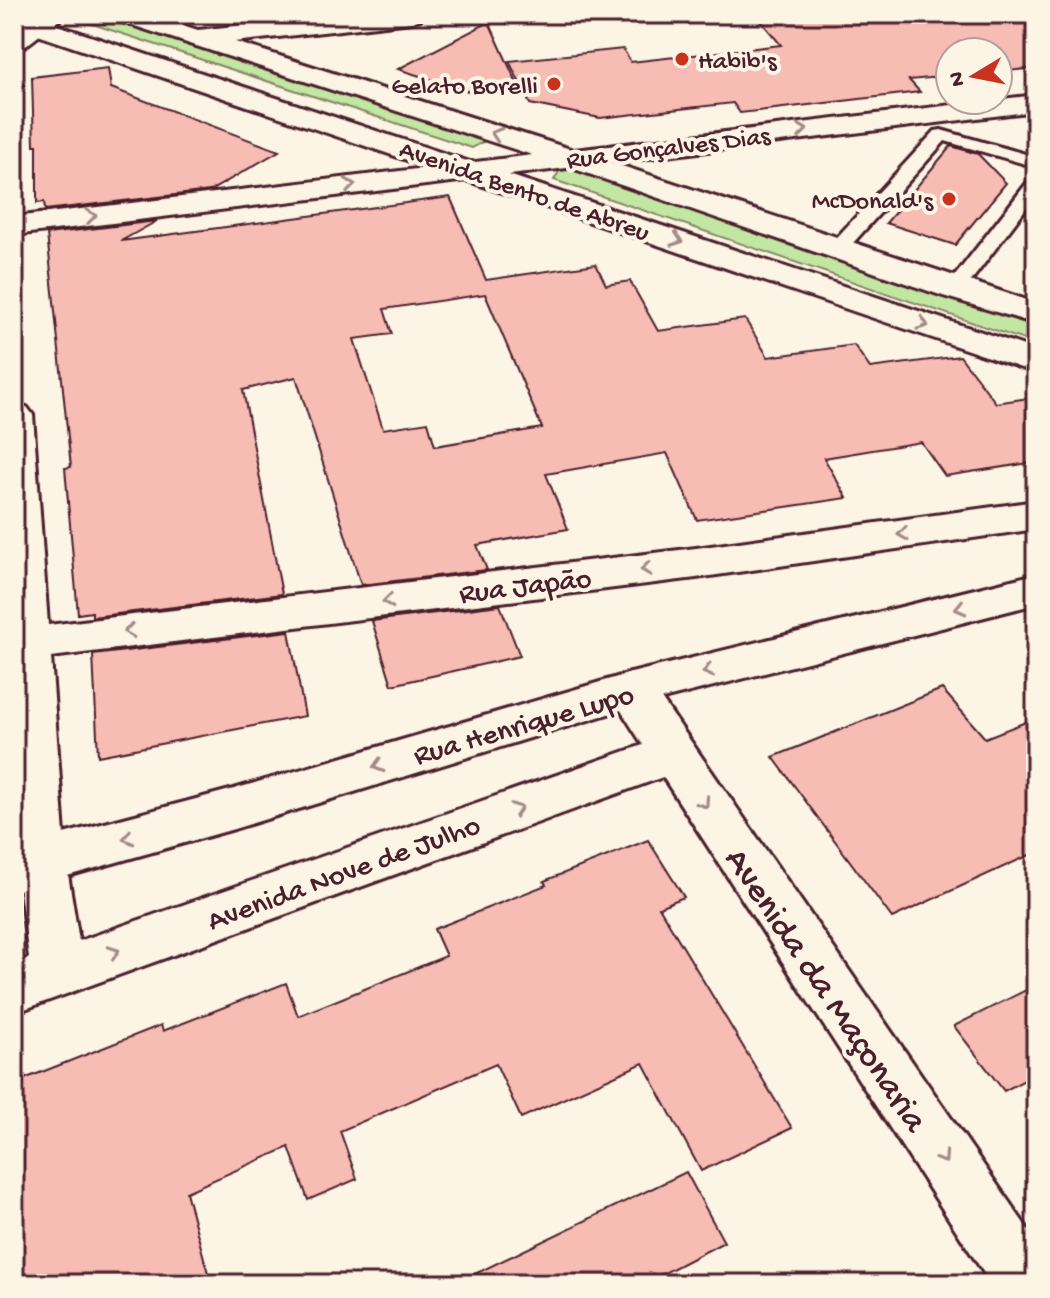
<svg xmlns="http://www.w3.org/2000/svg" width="1050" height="1298" font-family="'Gochi Hand',sans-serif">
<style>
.green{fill:#c2e7a2;stroke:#868366;stroke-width:2}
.building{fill:#f7bcb4;stroke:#4a1f2b;stroke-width:2;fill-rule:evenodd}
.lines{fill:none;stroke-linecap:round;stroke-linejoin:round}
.lane-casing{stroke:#4a1f2b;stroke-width:6}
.street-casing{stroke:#4a1f2b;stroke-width:6}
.secondary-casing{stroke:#4a1f2b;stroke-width:6}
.lane{fill:#fcf5e5;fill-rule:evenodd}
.street{fill:#fcf5e5;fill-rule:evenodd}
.secondary{fill:#fcf5e5;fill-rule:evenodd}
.oneway{stroke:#a38a88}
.poi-dot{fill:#c8321e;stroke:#fcf5e5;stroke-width:3}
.labels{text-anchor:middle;stroke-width:8;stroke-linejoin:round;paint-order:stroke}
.far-poi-label{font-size:26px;fill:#4a1f2b;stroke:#fcf5e5;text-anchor:end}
.far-street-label{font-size:26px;fill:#4a1f2b;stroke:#fcf5e5}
.street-label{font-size:30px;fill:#4a1f2b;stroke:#fcf5e5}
.near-street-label{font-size:36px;fill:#4a1f2b;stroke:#fcf5e5}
</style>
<rect width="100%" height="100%" fill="#fcf5e5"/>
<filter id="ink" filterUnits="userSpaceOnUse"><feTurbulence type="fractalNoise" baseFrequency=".0125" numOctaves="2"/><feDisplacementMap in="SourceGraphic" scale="16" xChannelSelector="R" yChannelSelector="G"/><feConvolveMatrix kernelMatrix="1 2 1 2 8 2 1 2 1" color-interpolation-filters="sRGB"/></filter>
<g filter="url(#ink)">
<!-- green -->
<g class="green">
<path d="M90,14H102L489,139L472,148L80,20Z"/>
<path d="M560,170L581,171L1036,320V344L554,180Z"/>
</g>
<!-- building -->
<g class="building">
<path d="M755,14H1036V68L998,72V52H950V76L909,80L920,92L740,113L733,103L600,118L530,104L509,61L623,49L631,62L781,45Z"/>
<path d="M489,22L519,88L473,93L398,69Z"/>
<path d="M108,68L111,88L279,151L210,191L45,210L44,202L37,203V145H34L32,77Z"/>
<path d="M951,146L978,154L1006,183L955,245L886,223Z"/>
<path d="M450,197L486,280L596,264L606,285L630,281L658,331L745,319L768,357L854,345L870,368L960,356L996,403L1036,397V462L945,476L921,442L824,458L847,498L697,520L667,453L546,474L568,529L477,545L487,570L361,585L296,377L243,390L282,594L92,617V612L78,614L65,468L71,467L47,234L157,221L121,241ZM485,294L542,428L435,446L428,422L383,429L354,339L392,334L384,309Z"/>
<path d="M500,605L520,656L392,685L372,621Z"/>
<path d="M289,631L305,716L98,756L93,655Z"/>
<path d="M942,689L985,738L1036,718V852L892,918L773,757Z"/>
<path d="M648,840L684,897L659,907L792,1128L701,1171L643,1063L521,1118L496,1064L340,1131L357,1179L308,1200L289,1147L186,1192L211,1284H14V1083L161,1025L163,1031L286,983L298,1016L446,956L434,929L546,885L544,881Z"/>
<path d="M1036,985V1074L1004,1091L954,1026Z"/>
<path d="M686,1172L724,1242L643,1284H454Z"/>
</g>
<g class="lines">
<!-- lane casing -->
<g class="lane-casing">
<g id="lane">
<path d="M941,130L1036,157V167L945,141L843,254H829L826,250L829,246L935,131Z"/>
<path d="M1036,178V195L962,293H948L945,289L948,285L1030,179Z"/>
</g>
</g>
<!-- street casing -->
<g class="street-casing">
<g id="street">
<path d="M35,14H67L23,48L14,50V29Z"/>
<path d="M344,14H425L421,19L412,22L198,46L189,44L185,38L189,32L198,30Z"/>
<path d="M1036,95V111L14,235V217Z"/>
<path d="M14,403L27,407L33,415L48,625L696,548L1036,501V529L696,578L51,657L66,862L79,941L643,745L608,690L615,678L631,673L647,678L1036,1241V1284H991L663,777L14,1013V963L29,958L16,862L14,821Z"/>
</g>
</g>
<!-- secondary casing -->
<g class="secondary-casing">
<g id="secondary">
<path d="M14,14H24L1036,350V373L14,27Z"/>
<path d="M109,14H148L580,152L1036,303V324L943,296L560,164L113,19Z"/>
<path d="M1036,574V604L631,707L234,829L14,891V847L234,789L631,673Z"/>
</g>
</g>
<!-- lane -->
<use href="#lane" class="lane"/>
<!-- street -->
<use href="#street" class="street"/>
<!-- secondary -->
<use href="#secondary" class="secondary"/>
</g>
<!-- one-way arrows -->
<defs><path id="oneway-chevron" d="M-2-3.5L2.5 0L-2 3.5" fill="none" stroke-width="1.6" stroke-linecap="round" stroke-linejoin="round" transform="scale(2)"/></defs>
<g class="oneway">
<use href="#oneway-chevron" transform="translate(802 130) rotate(-7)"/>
<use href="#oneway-chevron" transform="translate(496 134) rotate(-162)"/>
<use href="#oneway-chevron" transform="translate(350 185) rotate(-7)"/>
<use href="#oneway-chevron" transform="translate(91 216) rotate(-7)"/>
<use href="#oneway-chevron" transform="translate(677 240) rotate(19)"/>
<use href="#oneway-chevron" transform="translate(923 324) rotate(19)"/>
<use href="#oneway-chevron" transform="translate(903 534) rotate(172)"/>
<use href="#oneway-chevron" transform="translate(646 569) rotate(173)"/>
<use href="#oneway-chevron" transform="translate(388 601) rotate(173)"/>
<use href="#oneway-chevron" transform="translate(960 608) rotate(166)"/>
<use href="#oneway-chevron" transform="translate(129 631) rotate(173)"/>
<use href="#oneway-chevron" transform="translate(708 671) rotate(166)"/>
<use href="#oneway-chevron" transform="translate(378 766) rotate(163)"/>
<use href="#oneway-chevron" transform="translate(704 803) rotate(56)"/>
<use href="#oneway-chevron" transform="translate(517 809) rotate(-20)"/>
<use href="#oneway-chevron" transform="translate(128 838) rotate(165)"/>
<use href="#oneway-chevron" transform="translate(114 952) rotate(-20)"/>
<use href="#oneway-chevron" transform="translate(943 1158) rotate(56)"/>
</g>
</g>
<!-- markers -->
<g class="poi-dot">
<circle cx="682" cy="59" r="8"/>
<circle cx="554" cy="84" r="8"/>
<circle cx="949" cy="199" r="8"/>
</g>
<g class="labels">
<!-- far-poi labels -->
<g class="far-poi-label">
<text x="698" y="68" text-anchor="start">Habib's</text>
<text x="538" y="93">Gelato Borelli</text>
<text x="933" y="208">McDonald's</text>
</g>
<!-- far-street labels -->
<g class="far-street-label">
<text transform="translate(668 146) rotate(-7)" y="9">Rua Gonçalves Dias</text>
<text transform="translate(525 189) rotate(19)" y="9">Avenida Bento de Abreu</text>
</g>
<!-- street labels -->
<g class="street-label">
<text transform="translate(525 584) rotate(-7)" y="10">Rua Japão</text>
<text transform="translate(523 723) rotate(-16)" y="10">Rua Henrique Lupo</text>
<text transform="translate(343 871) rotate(-20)" y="10">Avenida Nove de Julho</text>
</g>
<!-- near-street labels -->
<g class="near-street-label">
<text transform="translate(829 988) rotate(56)" y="13">Avenida da Maçonaria</text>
</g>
</g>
<!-- margin -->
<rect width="1050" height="1298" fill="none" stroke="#fcf5e5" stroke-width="48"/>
<rect x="24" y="24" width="1002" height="1250" fill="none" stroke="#4a1f2b" stroke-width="3" filter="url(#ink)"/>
<!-- north arrow -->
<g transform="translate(974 76) rotate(260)"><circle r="38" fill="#fcf5e5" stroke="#b59f9b" stroke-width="2"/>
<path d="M0-6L14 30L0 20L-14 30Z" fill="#c8321e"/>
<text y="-12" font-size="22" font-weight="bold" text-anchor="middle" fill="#4a1f2b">N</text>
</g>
</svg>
